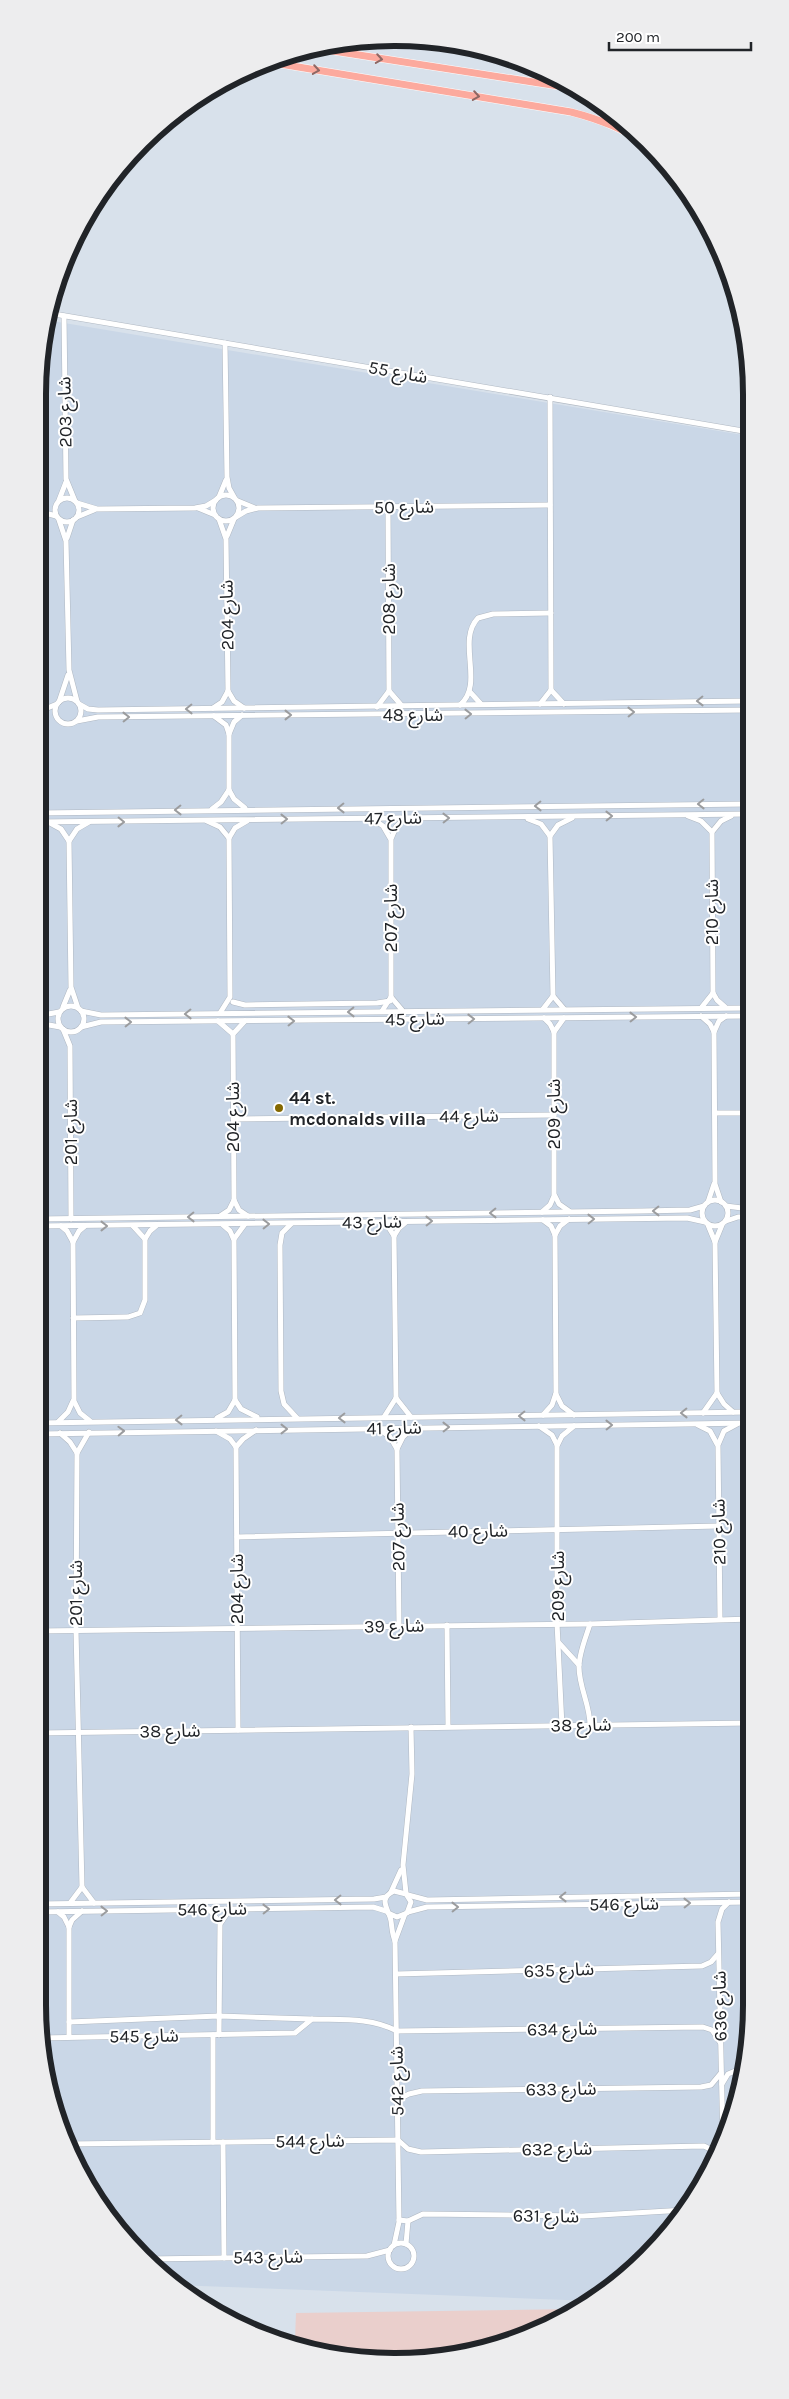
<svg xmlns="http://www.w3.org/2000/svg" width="789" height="2399" font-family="Karla,'Noto Sans Arabic',sans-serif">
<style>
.built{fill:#cad7e7}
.medical{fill:#eacfcc}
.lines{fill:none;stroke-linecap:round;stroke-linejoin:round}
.minor-casing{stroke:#b0b8c2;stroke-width:6}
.highway-casing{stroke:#fff;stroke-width:8}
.minor{stroke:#fff;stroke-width:5}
.highway{stroke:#fcaa9e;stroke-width:7}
.oneway{stroke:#8e6763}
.oneway2{stroke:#9b9c9e}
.poi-dot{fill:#846801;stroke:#fff;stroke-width:2}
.labels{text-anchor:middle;stroke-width:4;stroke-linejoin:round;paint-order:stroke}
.street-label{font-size:18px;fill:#212428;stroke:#fff}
.poi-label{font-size:18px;font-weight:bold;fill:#212428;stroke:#fff;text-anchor:start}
.rim{fill:none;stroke:#212428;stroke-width:6}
</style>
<rect width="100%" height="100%" fill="#d8e1eb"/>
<!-- built -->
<path class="built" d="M46,320L749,436L751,2005L745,2074L724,2141L691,2203L647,2257L592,2301L175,2285L126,2240L65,2141L44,2074L38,2004V395Z"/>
<!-- medical -->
<path class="medical" d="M576,2309L487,2349L418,2361L354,2359L295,2340L296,2313Z"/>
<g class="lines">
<!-- minor casing -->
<g class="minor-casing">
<g id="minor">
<path d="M48,313L749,432"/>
<path d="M64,316L66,479L75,501"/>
<path d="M225,343L227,477L229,488L234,497"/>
<circle cx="226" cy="508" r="13"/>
<path d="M219,497L226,480"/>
<circle cx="67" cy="510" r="12"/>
<path d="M59,500L66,482"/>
<path d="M238,501L255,508"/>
<path d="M77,503L97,509L195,508L206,506L216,500"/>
<path d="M198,508L215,515"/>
<path d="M38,511L56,516"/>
<path d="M77,517L94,510"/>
<path d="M236,517L246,511L258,508L550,505"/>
<path d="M59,520L66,541L69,670L77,701"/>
<path d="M227,536L234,519"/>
<path d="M67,538L73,520"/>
<path d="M551,690L564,704"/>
<path d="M228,691L234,701L244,708"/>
<path d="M389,691L402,706"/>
<path d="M470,692L481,704"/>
<circle cx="68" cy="711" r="13"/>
<path d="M59,702L68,675"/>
<path d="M79,704L88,709L98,710L749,701"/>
<path d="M540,704L551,690L550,397"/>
<path d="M460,705C485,684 456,641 478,618L493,614L551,613"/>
<path d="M377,707L389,691L388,507"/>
<path d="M213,708L222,702L228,691L226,539L219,519"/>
<path d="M38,712L57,704"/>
<path d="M77,721L98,717L749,710"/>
<path d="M229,734L234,722L242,715"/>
<path d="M229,790L234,799L245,808"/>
<path d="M212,809L221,802L229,790V734L226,725L214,716"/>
<path d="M38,813L749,804"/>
<path d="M688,816L701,821L712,832"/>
<path d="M373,819L383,826L390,838"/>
<path d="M528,819L541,824L550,836L553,996L564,1009"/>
<path d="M207,821L220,827L229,838"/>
<path d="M38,822L749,814"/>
<path d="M50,823L61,829L69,841"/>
<path d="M550,836L558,825L572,818"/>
<path d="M713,993L717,1000L725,1007"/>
<path d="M391,997L402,1010"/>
<path d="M233,1002L245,1005L377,1003L390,1001"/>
<circle cx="71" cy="1019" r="13"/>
<path d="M63,1007L70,990"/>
<path d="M78,1008L71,987L69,841L77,829L89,822"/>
<path d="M701,1008L713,993L712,832L721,821L731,816"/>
<path d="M543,1009L553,996"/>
<path d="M81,1011L101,1015L750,1008"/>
<path d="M382,1011L391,997V839L396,827L405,818"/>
<path d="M220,1013L230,997L229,838L235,828L247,821"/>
<path d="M38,1016L59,1012"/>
<path d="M701,1016L710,1024L714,1032L715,1184L721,1202"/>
<path d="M218,1021L233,1034"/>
<path d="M245,1021L233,1034L234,1200L239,1210L248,1216"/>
<path d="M38,1023L60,1027"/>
<path d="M81,1027L101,1022L750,1016"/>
<path d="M63,1029L70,1046L71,1219"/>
<path d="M554,1032L564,1018"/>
<path d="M714,1032L719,1021L726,1016"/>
<path d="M715,1113H750"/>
<path d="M233,1119L554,1115"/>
<path d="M555,1196L559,1204L569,1211"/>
<circle cx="715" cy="1213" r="13"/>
<path d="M708,1202L714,1184"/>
<path d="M726,1206L750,1209"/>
<path d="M542,1212L550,1205L554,1196V1032L550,1024L544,1018"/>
<path d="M220,1216L229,1210L234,1200"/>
<path d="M38,1219L642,1211L690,1210L704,1206"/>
<path d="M543,1220L551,1226L555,1235L556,1393L552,1405L543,1415"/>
<path d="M726,1221L738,1217H750"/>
<path d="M381,1222L389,1228L394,1236"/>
<path d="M291,1224L282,1233L280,1245L281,1391L284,1404L297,1418"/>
<path d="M708,1225L715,1242"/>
<path d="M722,1225L715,1242L717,1393L724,1404L733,1412"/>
<path d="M38,1226L687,1218L705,1222"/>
<path d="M61,1226L67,1231L73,1242L74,1401L80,1413L90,1421"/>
<path d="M133,1226L145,1239"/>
<path d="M555,1235L560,1226L569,1219"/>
<path d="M234,1239L245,1224"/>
<path d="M73,1242L79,1231L85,1226"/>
<path d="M73,1318L128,1317L140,1313L145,1300V1239L150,1231L157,1225"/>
<path d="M556,1394L562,1406L574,1415"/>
<path d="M396,1398L411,1417"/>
<path d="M235,1400L241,1409L257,1417"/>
<path d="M703,1413L717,1393"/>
<path d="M384,1417L396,1398L394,1236L399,1228L406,1222"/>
<path d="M217,1418L228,1412L235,1400L234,1240L230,1231L223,1225"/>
<path d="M58,1422L68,1412L73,1401"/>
<path d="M38,1423L750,1412"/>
<path d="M698,1425L710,1431L717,1444"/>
<path d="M539,1426L552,1435L557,1445"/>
<path d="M379,1429L390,1437L397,1449"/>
<path d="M216,1431L230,1439L236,1447L238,1730"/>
<path d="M89,1432L77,1453L76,1630L82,1887L94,1903"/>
<path d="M60,1433L70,1442L77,1453"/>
<path d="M38,1434L750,1423"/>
<path d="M236,1447L243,1439L256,1430"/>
<path d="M237,1537L719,1526"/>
<path d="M720,1619L718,1445L724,1431L737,1424"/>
<path d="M590,1624C586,1637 579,1653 579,1667C579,1687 590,1705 590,1725"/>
<path d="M447,1625L448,1726"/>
<path d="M399,1626L397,1449L403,1437L413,1428"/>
<path d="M38,1631L590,1624L751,1619"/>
<path d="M559,1643L579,1665"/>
<path d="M562,1726L557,1623V1446L562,1436L574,1426"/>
<path d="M38,1733L751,1723"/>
<path d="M391,1892L401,1870"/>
<path d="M406,1893L403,1865L412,1774L411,1727"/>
<path d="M408,1895L427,1900L751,1894"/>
<path d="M70,1903L82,1887"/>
<path d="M38,1904L374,1899L386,1897"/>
<path d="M209,1909L220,1923"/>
<path d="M38,1912L373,1907L386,1911"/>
<path d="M58,1912L64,1917L69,1927V2037"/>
<path d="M408,1912L427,1907L751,1902"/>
<path d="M388,1913L397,1917L407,1913L411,1902L406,1894L394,1891C377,1899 389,1909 391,1921C392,1928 392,1934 395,1941L399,2222L394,2245"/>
<path d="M69,1927L72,1920L82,1911"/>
<path d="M395,1941L405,1914"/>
<path d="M396,1974L702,1966L711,1962L718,1954"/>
<path d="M69,2022L219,2016L312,2019"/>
<path d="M213,2035V2142"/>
<path d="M219,2035L220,1924L230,1909"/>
<path d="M41,2038L295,2033L312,2019C341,2020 370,2017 397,2031L703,2027L712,2030L720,2042"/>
<path d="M722,2084L728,2074L745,2067"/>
<path d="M397,2100L409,2094L422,2091L701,2087L711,2085L721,2073"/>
<path d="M223,2142L224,2258"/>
<path d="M66,2144L398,2140L408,2149L421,2152L704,2146L718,2153"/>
<path d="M73,2144V2155"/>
<path d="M723,2144L718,1922L722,1909L729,1902"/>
<path d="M399,2220L408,2221L406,2244"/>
<path d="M408,2221L423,2214L583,2216L685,2210"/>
<circle cx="401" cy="2256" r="13"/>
<path d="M146,2259L367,2256L390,2250"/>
</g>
</g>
<!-- highway casing -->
<g class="highway-casing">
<g id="highway">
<path d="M314,48L578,89"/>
<path d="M268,62L571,112C602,120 623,129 650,146"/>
</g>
</g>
<!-- minor -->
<use href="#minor" class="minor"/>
<!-- highway -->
<use href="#highway" class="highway"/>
</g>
<!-- one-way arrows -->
<defs><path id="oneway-chevron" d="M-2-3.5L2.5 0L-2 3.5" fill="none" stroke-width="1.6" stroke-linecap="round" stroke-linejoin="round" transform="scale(1.25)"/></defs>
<g class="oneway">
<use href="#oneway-chevron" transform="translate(379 59) rotate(9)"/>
<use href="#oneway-chevron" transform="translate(316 70) rotate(9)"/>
<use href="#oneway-chevron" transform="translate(476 96) rotate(9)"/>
</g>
<g class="oneway2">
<use href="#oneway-chevron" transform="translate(700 701) rotate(179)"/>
<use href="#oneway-chevron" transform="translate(189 709) rotate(179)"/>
<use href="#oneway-chevron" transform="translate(631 712) rotate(-1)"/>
<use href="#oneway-chevron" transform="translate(468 714) rotate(-1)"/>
<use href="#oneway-chevron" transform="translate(288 715)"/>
<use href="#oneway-chevron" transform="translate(126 717) rotate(-1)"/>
<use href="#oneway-chevron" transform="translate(701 804) rotate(179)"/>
<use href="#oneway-chevron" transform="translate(538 806) rotate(179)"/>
<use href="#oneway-chevron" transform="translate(341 808) rotate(179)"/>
<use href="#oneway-chevron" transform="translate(178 810) rotate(179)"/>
<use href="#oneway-chevron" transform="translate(609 816) rotate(-1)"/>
<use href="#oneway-chevron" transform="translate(446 818) rotate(-1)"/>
<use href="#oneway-chevron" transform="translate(284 819) rotate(-1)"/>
<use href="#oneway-chevron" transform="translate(121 822) rotate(1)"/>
<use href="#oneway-chevron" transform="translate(351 1012) rotate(179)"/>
<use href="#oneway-chevron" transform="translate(188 1014) rotate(179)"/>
<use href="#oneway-chevron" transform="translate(633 1017) rotate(-1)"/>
<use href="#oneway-chevron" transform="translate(471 1019) rotate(-1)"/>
<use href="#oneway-chevron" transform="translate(291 1021) rotate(-1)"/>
<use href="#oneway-chevron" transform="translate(128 1022) rotate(-1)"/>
<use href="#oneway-chevron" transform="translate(656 1211) rotate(179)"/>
<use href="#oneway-chevron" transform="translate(493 1213) rotate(179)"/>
<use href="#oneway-chevron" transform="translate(191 1217) rotate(179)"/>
<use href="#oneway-chevron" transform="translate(591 1219) rotate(-1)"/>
<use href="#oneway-chevron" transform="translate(429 1221) rotate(-1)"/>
<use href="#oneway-chevron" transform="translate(266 1224) rotate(-1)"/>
<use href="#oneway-chevron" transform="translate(104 1226)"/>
<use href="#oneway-chevron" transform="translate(684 1413) rotate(179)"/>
<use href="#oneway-chevron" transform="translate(522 1416) rotate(179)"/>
<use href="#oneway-chevron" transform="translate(342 1418) rotate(179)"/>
<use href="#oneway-chevron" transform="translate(179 1420) rotate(179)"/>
<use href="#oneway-chevron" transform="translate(609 1425) rotate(-1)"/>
<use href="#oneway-chevron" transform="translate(446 1427) rotate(-1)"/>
<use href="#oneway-chevron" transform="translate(284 1429)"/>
<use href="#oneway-chevron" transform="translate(121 1431) rotate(-2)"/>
<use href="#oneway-chevron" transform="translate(563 1897) rotate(179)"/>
<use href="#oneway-chevron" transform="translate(338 1900) rotate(179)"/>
<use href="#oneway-chevron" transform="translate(687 1903) rotate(-1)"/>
<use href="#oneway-chevron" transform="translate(455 1907) rotate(-1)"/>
<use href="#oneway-chevron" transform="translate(266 1909) rotate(-1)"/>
<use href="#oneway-chevron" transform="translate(104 1911) rotate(-1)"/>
</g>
<!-- markers -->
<circle class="poi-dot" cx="279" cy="1108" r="5"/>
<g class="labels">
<!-- street labels -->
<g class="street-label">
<text transform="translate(398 372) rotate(10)" y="6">شارع 55</text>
<text transform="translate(65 412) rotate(-91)" y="6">شارع 203</text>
<text transform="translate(404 507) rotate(-1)" y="6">شارع 50</text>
<text transform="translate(389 599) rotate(-90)" y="6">شارع 208</text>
<text transform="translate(227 615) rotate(-91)" y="6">شارع 204</text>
<text x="413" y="721">شارع 48</text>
<text transform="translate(393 818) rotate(-1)" y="6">شارع 47</text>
<text transform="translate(712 912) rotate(-90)" y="6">شارع 210</text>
<text transform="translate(391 918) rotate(-90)" y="6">شارع 207</text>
<text transform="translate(415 1019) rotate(-1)" y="6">شارع 45</text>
<text transform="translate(554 1114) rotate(-90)" y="6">شارع 209</text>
<text transform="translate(469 1116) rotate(-1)" y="6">شارع 44</text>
<text transform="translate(233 1117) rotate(-90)" y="6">شارع 204</text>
<text transform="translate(71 1132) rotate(-90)" y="6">شارع 201</text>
<text transform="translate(372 1222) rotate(-1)" y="6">شارع 43</text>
<text transform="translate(394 1428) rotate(-1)" y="6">شارع 41</text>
<text transform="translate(478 1531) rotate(-1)" y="6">شارع 40</text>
<text transform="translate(719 1532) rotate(-91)" y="6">شارع 210</text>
<text transform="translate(398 1537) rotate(-91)" y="6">شارع 207</text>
<text transform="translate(558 1586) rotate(-90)" y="6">شارع 209</text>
<text transform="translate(237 1589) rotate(-90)" y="6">شارع 204</text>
<text transform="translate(76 1593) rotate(-90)" y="6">شارع 201</text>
<text transform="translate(394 1626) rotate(-1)" y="6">شارع 39</text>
<text transform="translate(581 1725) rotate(-1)" y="6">شارع 38</text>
<text transform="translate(170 1731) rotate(-1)" y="6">شارع 38</text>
<text transform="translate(624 1904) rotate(-1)" y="6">شارع 546</text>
<text transform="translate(212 1909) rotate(-1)" y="6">شارع 546</text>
<text transform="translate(559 1970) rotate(-2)" y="6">شارع 635</text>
<text transform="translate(720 2006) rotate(-91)" y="6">شارع 636</text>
<text transform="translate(562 2029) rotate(-1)" y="6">شارع 634</text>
<text transform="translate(144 2036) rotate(-1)" y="6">شارع 545</text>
<text transform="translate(397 2081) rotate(-91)" y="6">شارع 542</text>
<text transform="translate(561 2089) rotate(-1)" y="6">شارع 633</text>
<text transform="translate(310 2141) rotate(-1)" y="6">شارع 544</text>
<text transform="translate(557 2149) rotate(-1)" y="6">شارع 632</text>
<text transform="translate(546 2216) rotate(1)" y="6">شارع 631</text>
<text transform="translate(268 2257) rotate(-1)" y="6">شارع 543</text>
</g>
<!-- poi labels -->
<g class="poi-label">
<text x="289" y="1104">44 st.<tspan x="289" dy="21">mcdonalds villa</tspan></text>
</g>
</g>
<!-- crop -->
<path d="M0 0H789V2399H0ZM394 46H395A348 348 0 0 1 743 394V2005A348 348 0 0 1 395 2353H394A348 348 0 0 1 46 2005V394A348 348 0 0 1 394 46Z" fill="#ededee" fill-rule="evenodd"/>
<path class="rim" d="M394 46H395A348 348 0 0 1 743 394V2005A348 348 0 0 1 395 2353H394A348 348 0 0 1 46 2005V394A348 348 0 0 1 394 46Z"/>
<!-- scale -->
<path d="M609 42v8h142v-8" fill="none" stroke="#212428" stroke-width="2.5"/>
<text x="616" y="42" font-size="15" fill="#212428" stroke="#ffffff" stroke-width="4" paint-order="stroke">200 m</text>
</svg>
